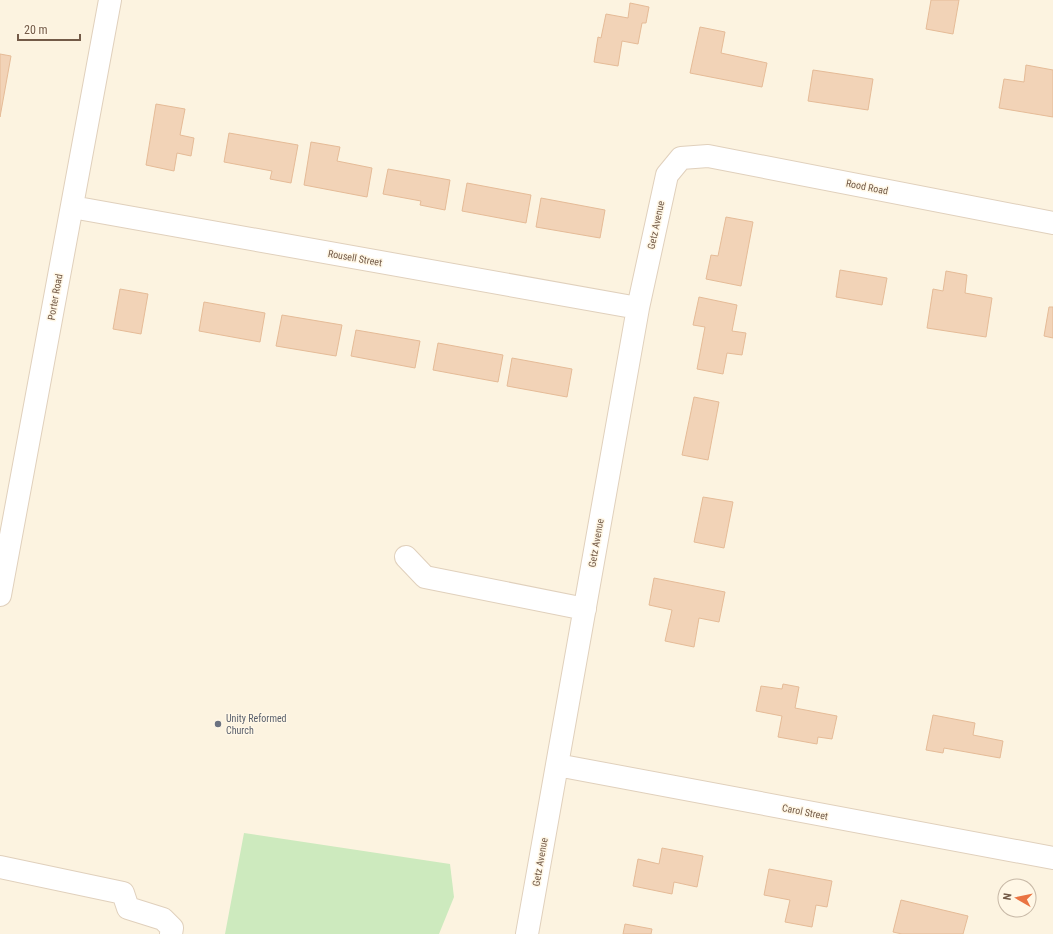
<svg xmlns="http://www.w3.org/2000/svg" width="1053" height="934" viewBox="0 0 1053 934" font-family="'Roboto Condensed',sans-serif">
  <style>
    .green { fill: #cdeabe }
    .building { fill: #f2d3b7; stroke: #e5bb97 }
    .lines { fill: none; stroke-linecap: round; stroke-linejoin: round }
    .minor-casing { stroke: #e0d0bc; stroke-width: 24 }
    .minor { stroke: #fff; stroke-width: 22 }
    .worship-dot { fill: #6b7280; stroke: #fff7e6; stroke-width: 1.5 }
    .labels { text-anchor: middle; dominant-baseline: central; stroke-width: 3; stroke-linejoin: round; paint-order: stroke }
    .street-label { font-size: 10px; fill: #735a47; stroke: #fff7e6 }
    .worship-label { font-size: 10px; fill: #5b616d; stroke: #fff7e6; text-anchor: start }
  </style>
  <rect width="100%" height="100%" fill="#fcf3e0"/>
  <path class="green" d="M244 833 450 864 454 897 439 934H225Z"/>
  <path class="building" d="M931 0H959L953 34 926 29Z
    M630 3 649 7 646 23H642L638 44 622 41 618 66 594 62 598 37 601 38 606 14 628 18Z
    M700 27 725 32 721 53 767 63 762 87 690 73Z
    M0 54 11 56 0 117Z
    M1026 65 1053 70V117L999 108 1004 79 1024 82Z
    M813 70 873 79 868 110 808 101Z
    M156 104 185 109 180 135 194 138 191 156 177 153 174 171 146 165Z
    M229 133 298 145 291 183 270 179 272 171 224 162Z
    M311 142 340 147 337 161 372 168 367 197 304 185Z
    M388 169 450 180 445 210 420 205 421 201 383 194Z
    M467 183 531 195 526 223 462 211Z
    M541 198 605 210 600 238 536 227Z
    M726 217 753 222 741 286 706 279 711 255 718 256Z
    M840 270 887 278 882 305 836 297Z
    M946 271 967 275 965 293 992 298 986 337 927 328 933 289 943 291Z
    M120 289 148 294 141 334 113 329Z
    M699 297 737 305 732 331 746 333 742 355 727 353 723 374 697 369 705 327 693 325Z
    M204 302 265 313 260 342 199 331Z
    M1049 307H1053V338L1044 336Z
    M282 315 342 325 336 356 276 346Z
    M356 330 420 341 415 368 351 356Z
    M438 343 503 355 498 382 433 370Z
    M512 358 572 369 567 397 507 386Z
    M694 397 719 402 708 460 682 455Z
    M703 497 733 502 724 548 694 542Z
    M654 578 725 592 719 622 699 618 694 647 665 641 672 610 649 605Z
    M783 684 799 687 795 708 837 716 832 739 818 737 817 744 778 737 782 716 756 711 761 686 782 689Z
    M933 715 975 723 973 735 1003 741 1000 758 944 748 943 753 926 750Z
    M662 848 703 856 697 887 674 882 672 894 633 886 638 859 659 864Z
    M769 869 832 881 827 907 816 905 812 927 785 922 790 900 764 895Z
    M901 900 968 916 963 934H902L893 932Z
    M625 924 652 929 651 934H623Z"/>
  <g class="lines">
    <defs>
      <path id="minor" d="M72 207 638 308
        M406 557 425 577 585 609
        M0 595 110 0
        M557 765 1053 858
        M0 867 123 893 128 908 163 919 172 928 171 934
        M527 934 638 308 667 175 681 158 708 156 1053 223"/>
    </defs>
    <use href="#minor" class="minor-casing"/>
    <use href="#minor" class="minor"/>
  </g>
  <circle class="worship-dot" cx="218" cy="724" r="4"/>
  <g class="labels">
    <g class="street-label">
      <text transform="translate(867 187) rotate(11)">Rood Road</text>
      <text transform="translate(656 225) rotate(-78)">Getz Avenue</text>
      <text transform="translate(355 258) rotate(10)">Rousell Street</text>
      <text transform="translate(55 297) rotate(-80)">Porter Road</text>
      <text transform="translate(596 543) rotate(-80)">Getz Avenue</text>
      <text transform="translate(805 812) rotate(11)">Carol Street</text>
      <text transform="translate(540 862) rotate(-80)">Getz Avenue</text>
    </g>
    <g class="worship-label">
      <text x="226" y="718">Unity Reformed<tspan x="226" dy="12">Church</tspan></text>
    </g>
  </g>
  <g transform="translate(1017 898) rotate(279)"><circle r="19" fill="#fff7e6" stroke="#c7b8a6"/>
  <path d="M0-3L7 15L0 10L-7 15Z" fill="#ea7442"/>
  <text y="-6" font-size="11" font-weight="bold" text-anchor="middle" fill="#735a47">N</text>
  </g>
  <path d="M18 34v6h62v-6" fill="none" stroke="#735a47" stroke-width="2"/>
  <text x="24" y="34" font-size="12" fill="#735a47" stroke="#fff7e6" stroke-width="3" paint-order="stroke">20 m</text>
</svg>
